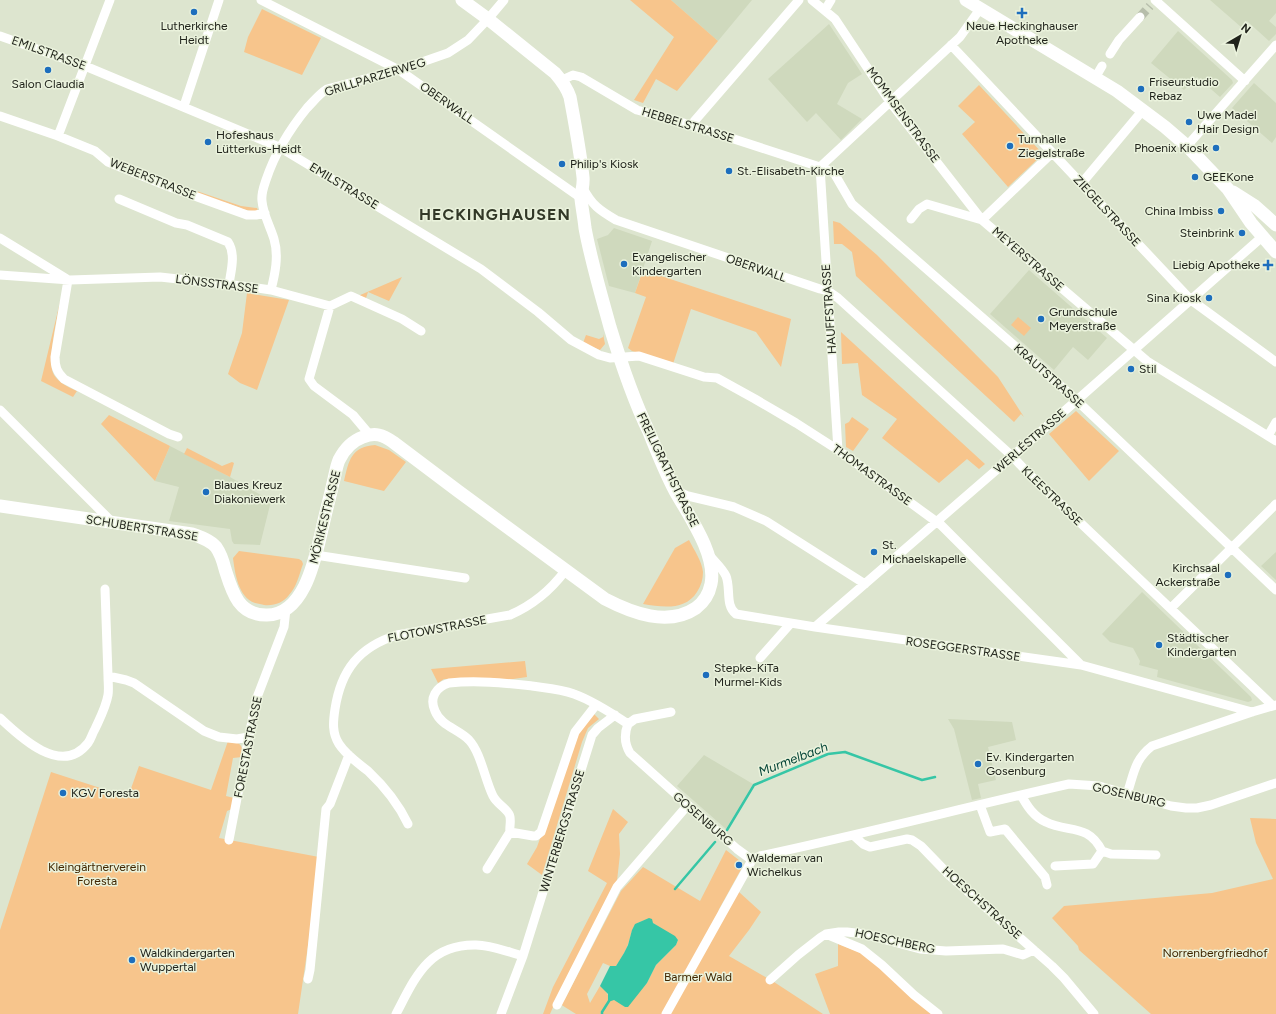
<svg xmlns="http://www.w3.org/2000/svg" width="1276" height="1014" viewBox="0 0 1276 1014" font-family="Figtree,sans-serif">
  <style>
    .built { fill: #cfd9bd }
    .green { fill: #f7c58c; fill-rule: evenodd }
    .water { fill: #36c6a6 }
    .lines { fill: none; stroke-linecap: round; stroke-linejoin: round }
    .stream { stroke: #36c6a6; stroke-width: 2.5 }
    .street-tunnel { stroke: #b7beab; stroke-width: 9; stroke-dasharray: 9 4.5; stroke-linecap: butt }
    .street { stroke: #fff; stroke-width: 9 }
    .secondary { stroke: #fff; stroke-width: 13 }
    .poi-dot { fill: #1d6ebd; stroke: #eaf2dc; stroke-width: 1.5 }
    .labels { text-anchor: middle; dominant-baseline: central; stroke-width: 3; stroke-linejoin: round; paint-order: stroke }
    .poi-label { font-size: 12px; fill: #20231b; stroke: #eaf2dc; text-anchor: start }
    .street-label { font-size: 12px; fill: #20231b; stroke: #eaf2dc }
    .park-label { font-size: 12px; fill: #402600; stroke: #eaf2dc }
    .water-label { font-size: 13px; font-style: italic; fill: #064538; stroke: #eaf2dc }
    .district-label { font-size: 16px; font-weight: bold; letter-spacing: 1px; fill: #323827; stroke: #eaf2dc }
  </style>
  <rect width="100%" height="100%" fill="#dde5cf"/>
  <path class="built" d="M671 0H752L718 41Z
    M1210 0H1276V13L1269 21 1276 27V34L1269 41 1247 21 1241 27Z
    M829 24 862 74 848 83 837 104 862 119 841 140 816 113 807 122 768 79Z
    M1178 31 1232 80 1233 83 1220 97 1197 77 1184 90 1151 63Z
    M1254 83 1276 103V137L1272 143 1232 108Z
    M614 228 652 241 635 293 609 286 597 239 608 235Z
    M1029 270 1107 338 1088 360 1073 347 1054 370 990 314Z
    M170 446 230 477 271 501 260 545 234 544 232 541 230 529 169 521 179 487 155 481Z
    M1276 552V580L1261 566Z
    M1142 592 1251 697 1252 700 1251 701 1248 702 1157 677 1158 670 1139 665 1140 661 1133 648 1110 642 1102 634Z
    M948 719 1012 722 1016 740 988 747 996 780 978 784 981 798 972 800 954 729Z
    M704 755 753 784 726 829 677 786Z"/>
  <path class="green" d="M630 0H671L718 41 677 91 656 79 643 103 634 100 674 37Z
    M262 9 321 38 302 75 244 52 248 37Z
    M979 85 1043 154 1008 187 962 134 975 122 958 106Z
    M107 158H110L161 179 241 206 257 208 258 211 255 212 242 209 241 208 224 202 222 203Z
    M833 221 840 223 877 255 998 377 1024 417 1021 414 1014 422 856 276 852 252 842 244H834Z
    M643 270 791 319 781 367 756 332 691 309 673 364 632 351 628 348 646 297 635 293Z
    M402 277 389 301 368 292 366 298 358 296Z
    M247 293 289 300 257 390 240 383 228 374 242 333Z
    M61 298C58 315 46 362 54 375 59 383 68 387 77 391L73 397 41 381Z
    M1018 317 1031 328 1024 336 1011 325Z
    M841 332 985 464 979 469 967 459 939 483 882 438 897 419 862 395 858 363 842 364Z
    M603 334 605 344 600 350 583 343 586 335 599 339 603 337Z
    M1076 411 1119 451 1089 481 1049 434Z
    M109 415 170 446 155 481 101 424Z
    M852 417 869 429 853 451 846 447 845 424 849 422Z
    M375 445 389 450 406 462 384 491 344 481C349 460 351 447 375 445Z
    M187 448 222 466 232 462 234 463 230 477 184 454Z
    M689 540C694 550 702 561 703 572 703 579 701 586 697 592 685 611 662 607 643 604L675 548Z
    M239 551 299 559 302 561 303 564C299 575 297 586 289 595 283 603 274 606 264 605 262 604 258 604 255 603 238 597 235 573 233 558Z
    M525 661 527 677 506 680 472 679H444L438 683 431 669Z
    M594 714 599 719 588 728 582 742 542 875 527 864 537 847 576 737Z
    M228 741C241 742 243 745 242 757L233 758 226 796 234 798 232 809 227 811 219 838 319 857 310 932 298 1014H0V930L51 772 128 797 139 766 211 790Z
    M613 809 628 822 619 834 620 854 617 881 557 998 550 1014H543L553 987 607 883 588 871Z
    M1250 818 1276 819V1014H1151L1079 950 1078 946 1052 918 1064 906 1212 893 1273 879 1256 843Z
    M726 850 744 864 718 911 739 892 761 912 749 930 729 956 774 982 823 1014H576L560 1004 565 999 621 891 643 867 700 901ZM646 920 653 923 678 940 676 945 656 965 647 983 625 1007C621 1004 616 999 611 1000L605 990 600 986 590 1003 587 994 603 963 610 966H616C620 960 624 954 627 947 633 934 629 924 646 920Z
    M838 944 864 954 935 1014H830L815 974 838 966Z"/>
  <path class="water" d="M649 918 652 919 653 923 675 936 678 940 676 945 656 965 647 983 628 1007H625L614 1000 608 1002V994L600 986 610 966H616L624 953 628 945 632 930 635 924Z"/>
  <g class="lines">
    <path class="stream" d="M727 830 754 785 828 754 845 752 922 780 935 777
      M675 889 715 842
      M602 1014V1012L609 1001"/>
    <path class="street-tunnel" d="M1140 17 1150 6"/>
    <path class="street" d="M261 0 399 70 581 198
      M812 0 835 19 890 102 982 220
      M1155 0 1245 81
      M825 10 831 0
      M0 36 85 66 279 147 481 269 538 312 571 340 599 355 610 358 639 356 704 377 717 378 755 399 796 423 838 450 941 525 1081 665
      M951 45 1191 300 1276 362
      M1110 54 1119 40 1140 17
      M1095 78 1102 66
      M562 80 573 75 581 77 637 110 691 125 820 167 834 173 852 204 1071 395 1276 590
      M184 106 219 0
      M0 116 58 136 95 151 108 162 167 186 247 215H256L265 213
      M691 125 799 0
      M58 136 110 0
      M1187 146 1276 45
      M820 167 838 450
      M820 167 960 37 980 9
      M1081 184 1143 110
      M583 188C592 205 599 210 616 220L820 289 828 291 838 298 1012 456 1028 473 1273 706
      M119 199 176 223 187 225 228 242C236 254 231 271 229 284
      M911 219 919 209 927 204 982 220 1147 361 1276 441
      M982 220 1052 153
      M0 238 67 279
      M0 275 70 280 160 277 251 287 271 290 330 306 351 296 402 319 421 331
      M68 280 55 357C55 367 57 372 64 379L169 434 178 437
      M271 290C275 274 279 256 274 239 270 226 263 214 262 201 261 193 264 186 266 180 275 153 289 130 307 108 314 101 319 94 327 89L399 70 448 53 468 40 488 19 504 0
      M330 306 309 379 314 386 353 415 369 434
      M0 410 111 521
      M1268 436 1276 422
      M675 490 688 496 734 507 766 521 865 584
      M316 556H322L465 578
      M710 556C715 562 722 568 726 576 731 588 725 606 736 614L815 627 1081 665 1252 712
      M105 589 108 676
      M1171 608 1276 504
      M815 627 1076 401 1262 237
      M760 658 791 623
      M596 705 575 732 541 832 536 836H533L510 832C509 827 512 819 509 814 505 807 497 804 493 796 485 780 481 753 469 740 458 729 441 726 435 711 429 698 436 687 449 683 477 680 504 683 532 686 546 688 561 689 574 694 591 700 613 714 628 724L635 719 671 712
      M0 718C20 737 62 777 88 743 91 739 92 734 95 729 100 718 106 707 108 695 109 689 108 682 108 676L126 680 134 683 204 731 219 737 237 739 248 737
      M628 724C624 734 624 743 630 753L737 849 752 860
      M1127 794C1134 774 1134 760 1152 746L1252 712 1276 705
      M1021 795C1027 806 1034 817 1046 822 1068 833 1088 823 1102 851L1111 854 1156 855
      M980 805 990 832 1005 829 1045 877 1047 885
      M408 824C398 803 385 787 368 771 358 763 346 755 339 744 332 733 333 722 335 709 341 670 359 647 397 635L510 615C533 605 550 591 565 571
      M853 835 863 844 870 847 907 839 912 840 921 846 950 876 1052 966 1064 978 1094 1014
      M229 840 256 700 284 627 286 609
      M752 860 760 856C864 834 966 807 1069 784L1099 786 1171 806 1186 808H1197L1211 805 1276 783
      M1055 866 1093 864 1102 851
      M487 869 510 832
      M826 934 862 949 882 965 914 995 938 1014
      M308 979 310 970 326 809 330 804 349 755
      M770 980 798 955 821 937 826 934 839 932H847L864 934 920 949 946 951 1003 949 1023 955 1034 950
      M557 1005 617 887 687 806
      M396 1014C415 978 428 944 476 945 491 945 508 952 523 956
      M501 1014 523 956 592 735 598 728 615 715
      M666 1014 752 860"/>
    <path class="secondary" d="M966 0 1117 91 1165 127 1187 146 1228 189 1251 223 1276 252
      M1233 192 1255 206 1276 225
      M0 506 192 534C201 537 210 540 216 547 221 554 223 561 225 569 232 591 238 615 266 615 306 616 316 554 323 525 326 511 330 497 333 483 335 476 336 467 339 460 344 450 352 441 363 437 375 432 383 435 393 442L458 491 605 599C632 613 668 627 696 608 704 602 709 594 711 584 717 555 689 516 675 491 665 472 657 452 649 432 633 399 621 363 610 327 601 294 591 261 585 228 584 218 582 208 581 199 581 192 584 184 583 177 580 150 575 124 570 97 567 88 562 81 555 73L488 19 462 0"/>
  </g>
  <g class="poi-dot">
    <circle cx="194" cy="12" r="4"/>
    <path d="M1020 7h4v4h4v4h-4v4h-4v-4h-4v-4h4z"/>
    <circle cx="48" cy="70" r="4"/>
    <circle cx="1141" cy="89" r="4"/>
    <circle cx="1189" cy="122" r="4"/>
    <circle cx="208" cy="142" r="4"/>
    <circle cx="1010" cy="146" r="4"/>
    <circle cx="1216" cy="148" r="4"/>
    <circle cx="562" cy="164" r="4"/>
    <circle cx="729" cy="171" r="4"/>
    <circle cx="1195" cy="177" r="4"/>
    <circle cx="1221" cy="211" r="4"/>
    <circle cx="1242" cy="233" r="4"/>
    <circle cx="624" cy="264" r="4"/>
    <path d="M1266 259h4v4h4v4h-4v4h-4v-4h-4v-4h4z"/>
    <circle cx="1209" cy="298" r="4"/>
    <circle cx="1041" cy="319" r="4"/>
    <circle cx="1131" cy="369" r="4"/>
    <circle cx="206" cy="492" r="4"/>
    <circle cx="874" cy="552" r="4"/>
    <circle cx="1228" cy="575" r="4"/>
    <circle cx="1159" cy="645" r="4"/>
    <circle cx="706" cy="675" r="4"/>
    <circle cx="978" cy="764" r="4"/>
    <circle cx="63" cy="793" r="4"/>
    <circle cx="739" cy="865" r="4"/>
    <circle cx="132" cy="960" r="4"/>
  </g>
  <g class="labels">
    <g class="poi-label">
      <text x="194" y="26" text-anchor="middle">Lutherkirche<tspan x="194" dy="14">Heidt</tspan></text>
      <text x="1022" y="26" text-anchor="middle">Neue Heckinghauser<tspan x="1022" dy="14">Apotheke</tspan></text>
      <text x="1149" y="82">Friseurstudio<tspan x="1149" dy="14">Rebaz</tspan></text>
      <text x="48" y="84" text-anchor="middle">Salon Claudia</text>
      <text x="1197" y="115">Uwe Madel<tspan x="1197" dy="14">Hair Design</tspan></text>
      <text x="216" y="135">Hofeshaus<tspan x="216" dy="14">Lütterkus-Heidt</tspan></text>
      <text x="1018" y="139">Turnhalle<tspan x="1018" dy="14">Ziegelstraße</tspan></text>
      <text x="1208" y="148" text-anchor="end">Phoenix Kiosk</text>
      <text x="570" y="164">Philip's Kiosk</text>
      <text x="737" y="171">St.-Elisabeth-Kirche</text>
      <text x="1203" y="177">GEEKone</text>
      <text x="1213" y="211" text-anchor="end">China Imbiss</text>
      <text x="1234" y="233" text-anchor="end">Steinbrink</text>
      <text x="632" y="257">Evangelischer<tspan x="632" dy="14">Kindergarten</tspan></text>
      <text x="1260" y="265" text-anchor="end">Liebig Apotheke</text>
      <text x="1201" y="298" text-anchor="end">Sina Kiosk</text>
      <text x="1049" y="312">Grundschule<tspan x="1049" dy="14">Meyerstraße</tspan></text>
      <text x="1139" y="369">Stil</text>
      <text x="214" y="485">Blaues Kreuz<tspan x="214" dy="14">Diakoniewerk</tspan></text>
      <text x="882" y="545">St.<tspan x="882" dy="14">Michaelskapelle</tspan></text>
      <text x="1220" y="568" text-anchor="end">Kirchsaal<tspan x="1220" dy="14">Ackerstraße</tspan></text>
      <text x="1167" y="638">Städtischer<tspan x="1167" dy="14">Kindergarten</tspan></text>
      <text x="714" y="668">Stepke-KiTa<tspan x="714" dy="14">Murmel-Kids</tspan></text>
      <text x="986" y="757">Ev. Kindergarten<tspan x="986" dy="14">Gosenburg</tspan></text>
      <text x="71" y="793">KGV Foresta</text>
      <text x="747" y="858">Waldemar van<tspan x="747" dy="14">Wichelkus</tspan></text>
      <text x="140" y="953">Waldkindergarten<tspan x="140" dy="14">Wuppertal</tspan></text>
    </g>
    <g class="street-label">
      <text transform="translate(49 53) rotate(20)">EMILSTRASSE</text>
      <text transform="translate(375 77) rotate(-17)">GRILLPARZERWEG</text>
      <text transform="translate(447 103) rotate(35)">OBERWALL</text>
      <text transform="translate(903 115) rotate(54)">MOMMSENSTRASSE</text>
      <text transform="translate(688 125) rotate(17)">HEBBELSTRASSE</text>
      <text transform="translate(153 179) rotate(22)">WEBERSTRASSE</text>
      <text transform="translate(344 186) rotate(31)">EMILSTRASSE</text>
      <text transform="translate(1107 211) rotate(47)">ZIEGELSTRASSE</text>
      <text transform="translate(1028 259) rotate(41)">MEYERSTRASSE</text>
      <text transform="translate(756 268) rotate(19)">OBERWALL</text>
      <text transform="translate(217 284) rotate(7)">LÖNSSTRASSE</text>
      <text transform="translate(829 309) rotate(-94)">HAUFFSTRASSE</text>
      <text transform="translate(1049 376) rotate(42)">KRAUTSTRASSE</text>
      <text transform="translate(1030 441) rotate(-41)">WERLÉSTRASSE</text>
      <text transform="translate(668 470) rotate(64)">FREILIGRATHSTRASSE</text>
      <text transform="translate(872 475) rotate(36)">THOMASTRASSE</text>
      <text transform="translate(1052 496) rotate(44)">KLEESTRASSE</text>
      <text transform="translate(325 517) rotate(-76)">MÖRIKESTRASSE</text>
      <text transform="translate(142 528) rotate(9)">SCHUBERTSTRASSE</text>
      <text transform="translate(437 629) rotate(-11)">FLOTOWSTRASSE</text>
      <text transform="translate(963 649) rotate(8)">ROSEGGERSTRASSE</text>
      <text transform="translate(248 747) rotate(-79)">FORESTASTRASSE</text>
      <text transform="translate(1129 795) rotate(13)">GOSENBURG</text>
      <text transform="translate(703 819) rotate(41)">GOSENBURG</text>
      <text transform="translate(562 831) rotate(-73)">WINTERBERGSTRASSE</text>
      <text transform="translate(982 903) rotate(42)">HOESCHSTRASSE</text>
      <text transform="translate(895 941) rotate(12)">HOESCHBERG</text>
    </g>
    <g class="park-label">
      <text x="97" y="867">Kleingärtnerverein<tspan x="97" dy="14">Foresta</tspan></text>
      <text x="1215" y="953">Norrenbergfriedhof</text>
      <text x="698" y="977">Barmer Wald</text>
    </g>
    <g class="water-label">
      <text transform="translate(793 759) rotate(-21)">Murmelbach</text>
    </g>
    <g class="district-label">
      <text x="495" y="214">HECKINGHAUSEN</text>
    </g>
  </g>
  <g transform="translate(1240 36) rotate(38)" stroke="#eaf2dc" stroke-width="3" paint-order="stroke">
  <path d="M0-3L7 15L0 10L-7 15Z" fill="#20231b"/>
  <text y="-6" font-size="11" font-weight="bold" text-anchor="middle" fill="#20231b">N</text>
  </g>
</svg>
